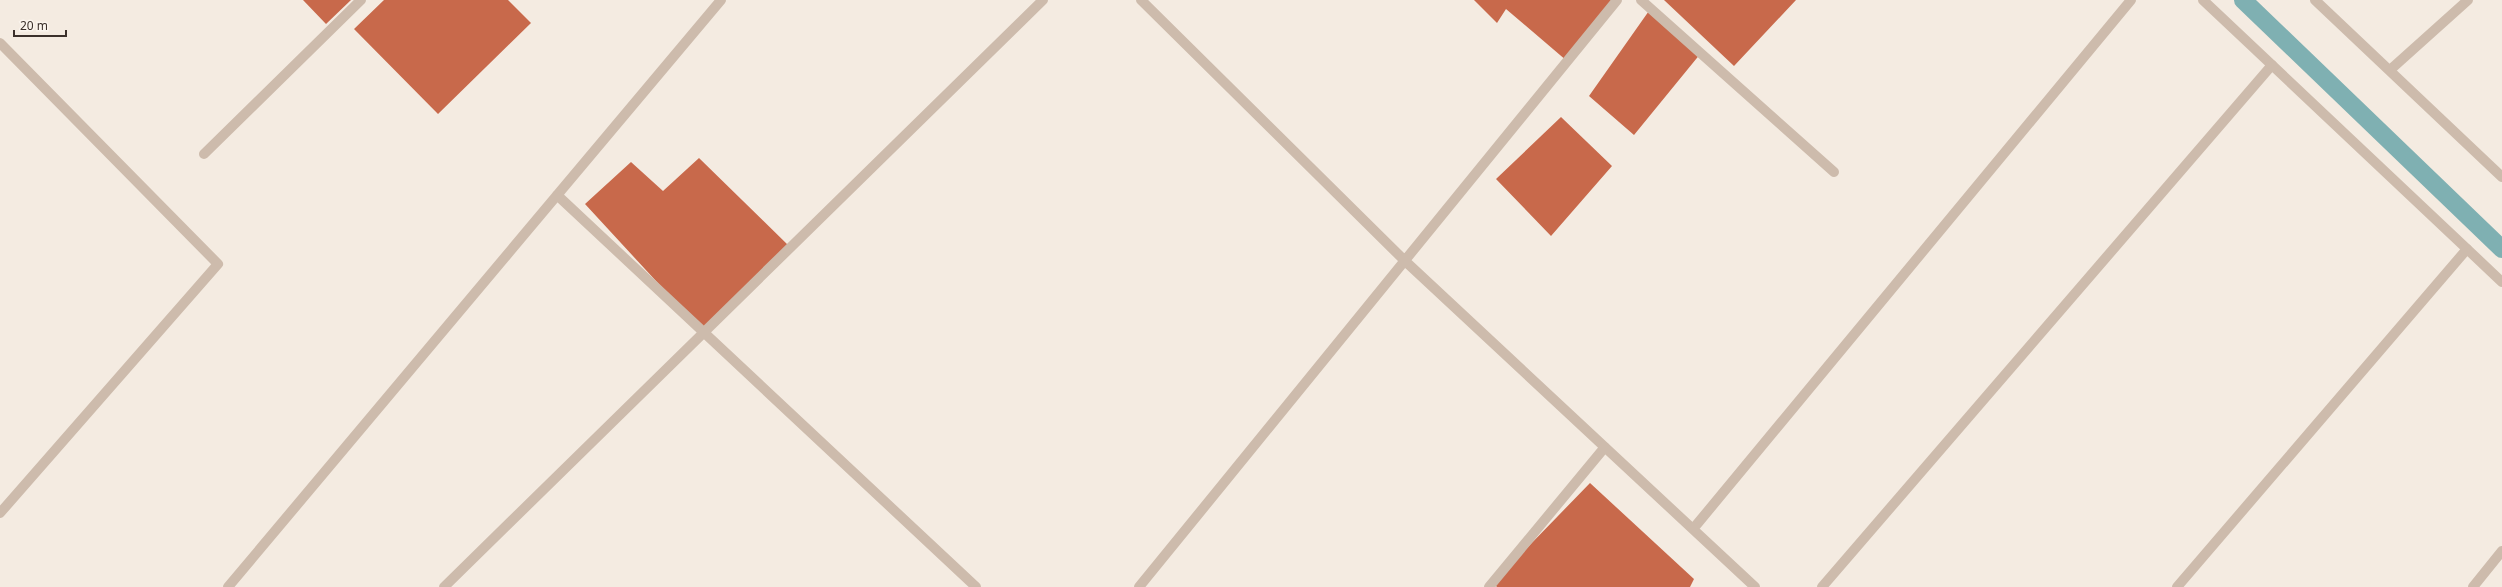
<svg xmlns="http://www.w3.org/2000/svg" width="2502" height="587" viewBox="0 0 2502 587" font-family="'Noto Sans',sans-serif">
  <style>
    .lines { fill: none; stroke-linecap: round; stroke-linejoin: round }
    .canal { stroke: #7fb0b2; stroke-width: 18 }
    .building { fill: #c8694b }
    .minor { stroke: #cdbbac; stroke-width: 10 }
    .tertiary { stroke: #cdbbac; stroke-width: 10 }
  </style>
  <rect width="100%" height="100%" fill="#f4ebe1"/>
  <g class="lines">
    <path class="canal" d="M2243 0 2502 249"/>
  </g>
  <path class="building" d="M303 0H351L326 24Z
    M384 0H508L531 23 438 114 354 29Z
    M1474 0H1617L1567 61 1506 9 1497 23Z
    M1664 0H1796L1734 66Z
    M1651 8 1701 53 1634 135 1589 96Z
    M1561 117 1612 166 1551 236 1496 179Z
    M699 158 789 246 704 333 585 204 631 162 663 191Z
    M1590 483 1694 579 1690 587H1497L1493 583Z"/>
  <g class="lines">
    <path class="minor" d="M1141 0 1404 260 1755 587
      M1641 0 1834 172
      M2315 0 2502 177
      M0 43 218 264 0 513
      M2390 70 2468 0
      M204 154 361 0
      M557 195 976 587
      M1693 529 2131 0
      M228 587 721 0
      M444 587 1043 0
      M1139 587 1617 0
      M1489 587 1605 447
      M1822 587 2272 65
      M2177 587 2467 249
      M2473 587 2502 551"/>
    <path class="tertiary" d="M2203 0 2502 282"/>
  </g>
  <path d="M14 30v6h52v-6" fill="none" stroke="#3b302b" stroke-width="2"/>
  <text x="20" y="30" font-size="12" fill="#3b302b" stroke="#fbf5ee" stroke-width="3" paint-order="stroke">20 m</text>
</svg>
